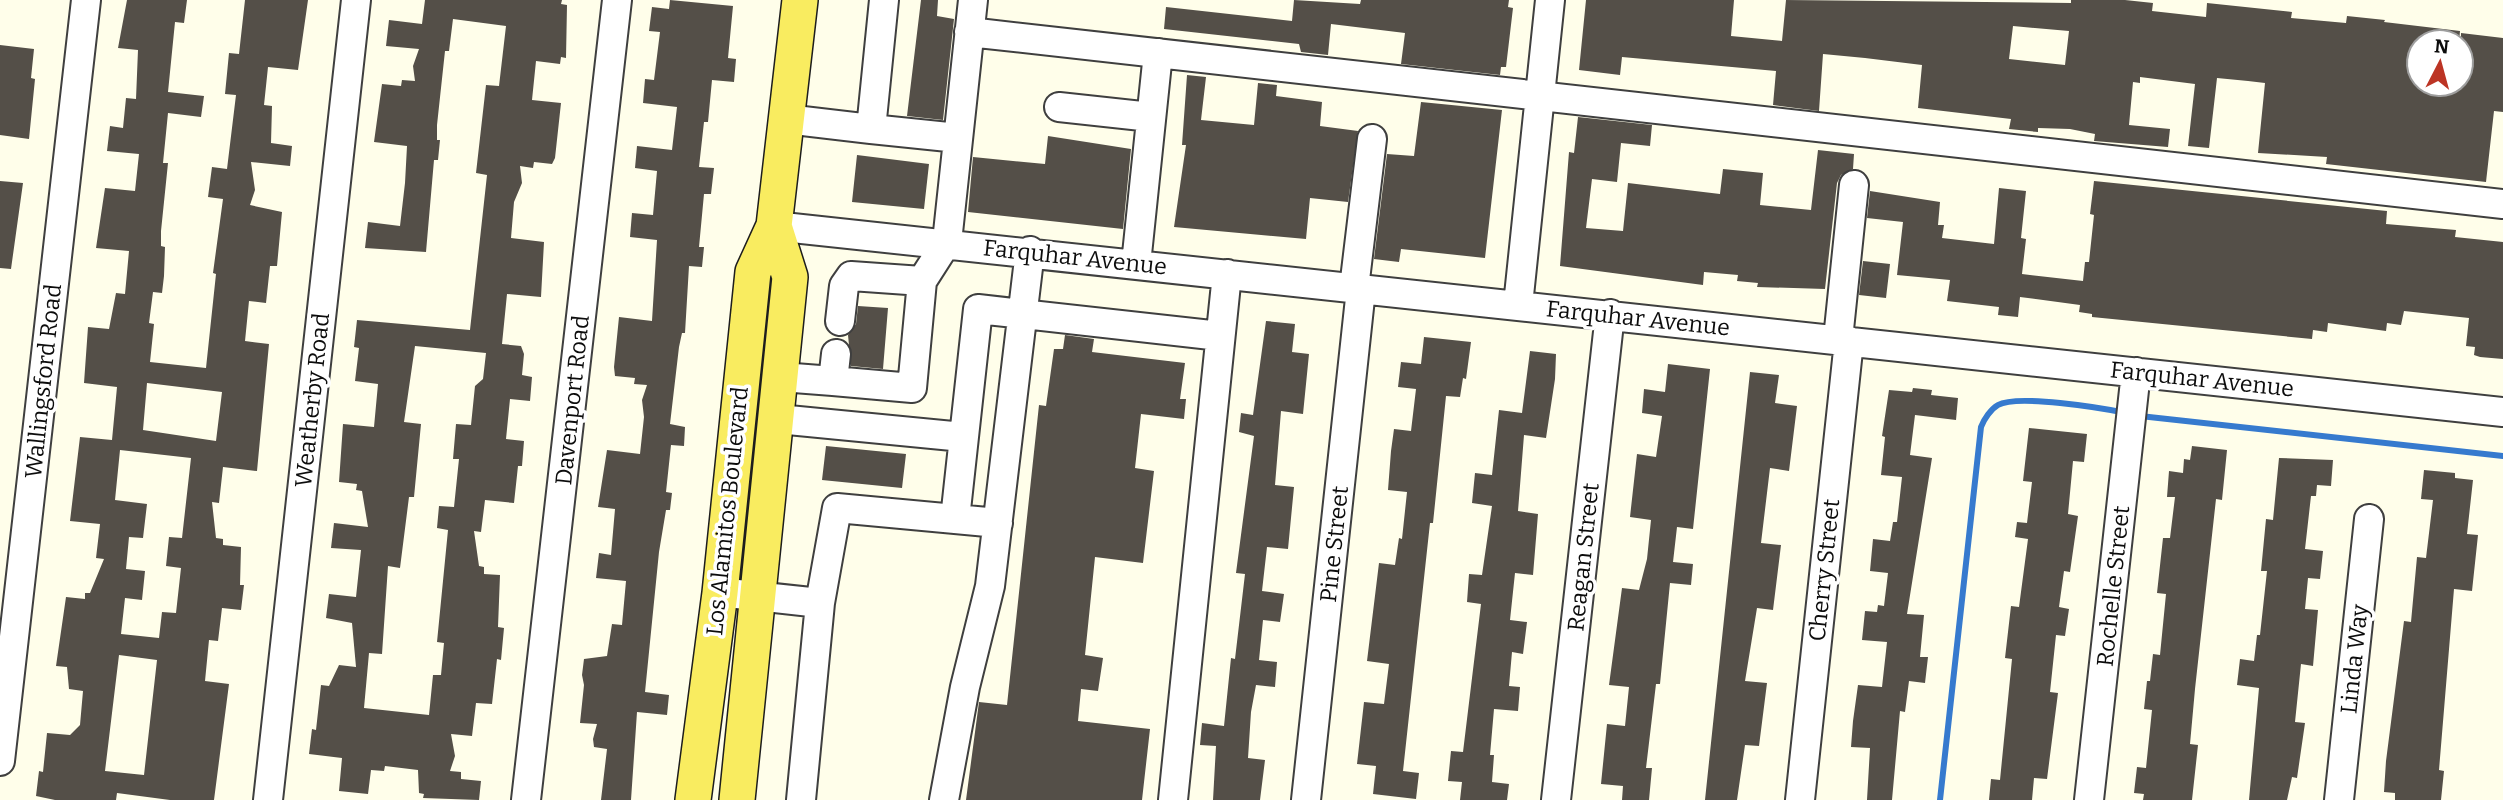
<svg xmlns="http://www.w3.org/2000/svg" width="2503" height="800" viewBox="0 0 2503 800" font-family="Bitter,serif">
  <style>
    .lines { fill: none; stroke-linecap: round; stroke-linejoin: round }
    .stream { stroke: #367ace; stroke-width: 6 }
    .building { fill: #544f48; fill-rule: evenodd }
    .minor-casing { stroke: #3f3f3f; stroke-width: 32 }
    .major-casing { stroke: #1d1d1d; stroke-width: 38 }
    .minor { stroke: #fff; stroke-width: 28 }
    .major { stroke: #f9ec60; stroke-width: 35 }
    .labels { text-anchor: middle; dominant-baseline: central; stroke-width: 7; stroke-linejoin: round; paint-order: stroke }
    .street-label { font-size: 23px; fill: #0c0c0c; stroke: #fff }
  </style>
  <rect width="100%" height="100%" fill="#fffeea"/>
  <g class="lines">
    <path class="stream" d="M2140 416 2503 456
      M1940 800 1981 427C1984 419 1991 409 1998 405 2017 394 2102 408 2126 413"/>
  </g>
  <path class="building" d="M127 0H187L184 23 175 22 168 92 204 96 201 117 168 113 163 163H168L161 231V246L165 247 164 276 162 293 153 292 149 323 154 324 150 362 206 368 216 274 213 273 223 199 208 197 212 167 227 169 236 95 225 94 229 53 239 54 245 0H308L298 70 268 67 264 105 272 106 271 143 292 146 290 166 251 162 255 190 250 205 282 212 277 266H270L266 303 249 301 245 341 269 344 257 471 223 467 219 503 212 502 216 538 223 539V545L241 547 240 585H244L241 610 222 608 218 641 209 640 205 681 229 684 214 800H170L117 793 116 800H55L36 796 39 771 43 772 47 733 70 735 80 725 83 691 69 689 67 667 56 666 66 597 85 599V593H90L104 559 96 558 100 524 70 521 80 437 112 440 117 387 84 383 88 327 109 329 116 293 125 294 129 251 96 248 105 188 135 191 139 154 107 151 110 126 123 128 126 98 136 99 138 50 118 48ZM147 383 222 392 216 441 143 430ZM120 450 191 458 182 538 169 537 166 566 181 568 176 613 162 612 159 638 121 634 125 598 142 600 145 571 126 569 129 537 143 538 147 504 115 500ZM119 655 157 660 144 775 105 771Z
    M425 0H562L561 4 567 5 566 58 561 57 560 64 536 61 532 100 561 103 555 158 552 164 534 162 533 168 520 166 522 183 514 202 511 238 544 242 541 297 507 294 502 344 521 346 524 354 522 375 532 377 530 401 510 399 506 439 524 441 522 466H518L514 503 485 500 481 532 474 531 479 566 484 567V574L500 575 498 627 504 628 501 660 497 659 492 704 476 703 472 736 451 734 455 756 450 771 461 772V779L481 781 479 800 423 798 424 794 419 793 418 770 385 766 384 771 371 770 368 794 339 791 342 758 309 754 312 729 316 730 321 685 329 686 339 665 356 667 352 623 326 618 329 594 356 597 361 550 331 548 334 523 368 527 362 491 356 490 357 484 339 482 343 424 374 427 378 384 355 381 359 348 354 347 357 320 470 330 487 175 476 173 486 85 499 86 506 26 453 19 449 51H445L437 125V140H440L438 160H434L426 252 365 248 368 222 400 226 405 183 407 146 374 142 382 84 401 86 402 80 415 81 413 66 419 49 386 46 389 20 422 24ZM415 346 486 353 483 379 475 386 471 425 456 424 453 459H459L454 507 439 506 437 528 448 530 437 642 444 643 441 675H433L429 715 364 708 369 653 382 654 388 566 400 568 409 497H414L421 424 404 422Z
    M670 0 733 6 728 58 736 59 734 82 712 80 708 122H704L699 167 714 168 711 194H704L699 247H704L702 267 689 266 685 333H682L679 347 670 424 685 427 684 446 671 445 666 492 672 493 670 510H666L659 552 645 692 669 695 667 715 637 712 631 800H601L607 749 594 747 593 739 597 724 580 723 584 685 582 675 584 659 607 656 612 624 622 625 626 581 596 578 599 553 611 555 615 509 598 507 607 450 640 454 644 417 642 400 647 385 634 384 635 378 615 376 614 367 619 317 652 321 657 240 630 237 632 213 653 215 657 171 635 168 637 146 672 150 677 107 643 103 645 79 654 80 660 32 649 31 652 7 669 9Z
    M921 0H938L937 16 954 19 943 120 907 116Z
    M1294 0 1360 4 1361 0H1509L1508 7 1513 8 1506 67H1501L1500 75 1401 64 1405 33 1331 24 1328 55 1301 52 1299 44 1164 29 1166 7 1292 21Z
    M1586 0H1734L1731 36 1782 41 1786 0 2071 3V0H2125L2153 3 2152 11 2206 17 2207 3 2292 12 2291 18 2346 23 2347 16 2385 20 2384 22 2460 31 2459 42H2419V84H2461V33L2503 38V112L2494 111 2486 182 2326 164 2327 157 2258 153 2265 83 2248 81 2217 78 2209 148 2188 146 2195 84 2140 77V83L2133 82 2129 125 2170 129 2168 147 2094 141 2095 134 2070 129 2038 128V132L2009 129 2011 119 1918 108 1922 65 1865 58 1823 54 1819 111 1773 105 1776 71 1622 57 1620 75 1579 70ZM2013 26 2069 31 2065 65 2009 59Z
    M0 45 34 49 31 78 35 79 29 139 0 135Z
    M1187 75 1206 77 1201 120 1254 125 1258 83 1277 85 1276 96 1322 102 1320 126 1358 131 1348 202 1310 198 1306 239 1174 227 1186 145H1182Z
    M1421 102 1502 110 1485 258 1401 249 1399 262 1374 259 1387 154 1414 156Z
    M1578 117 1652 125 1650 146 1621 143 1617 182 1592 179 1586 228 1623 231 1628 183 1720 194 1723 169 1763 173 1760 205 1811 210 1818 150 1854 154 1853 169 1841 175 1837 183 1825 289 1757 287 1758 283 1737 281 1738 275 1704 272 1703 285 1560 266 1569 152 1574 153Z
    M1048 136 1131 149 1123 229 968 212 973 157 1045 164Z
    M857 155 929 164 924 209 852 202Z
    M0 181 23 183 11 269 0 268Z
    M2094 181 2387 211 2386 224 2456 230 2455 237 2503 242V359L2480 357 2474 355 2475 347 2466 346 2469 318 2404 311 2401 325 2387 323 2386 331 2328 323 2327 332 2313 330 2312 339 2092 317V314L2079 312 2080 305 2020 297 2018 317 1998 315 1999 307 1947 301 1950 280 1897 275 1903 222 1867 218 1870 191 1940 202 1938 225H1944L1942 238 1994 244 1999 188 2026 191 2021 238 2026 239 2022 274 2083 281 2085 262H2089L2094 215 2090 214Z
    M1863 261 1890 264 1886 298 1859 295Z
    M858 306 888 308 883 369 851 366 848 335 856 324Z
    M1266 321 1295 324 1292 352 1309 354 1303 414 1281 411 1275 485 1294 487 1288 549 1267 547 1262 591 1284 594 1280 622 1263 620 1259 660 1277 662 1275 687 1256 685 1251 712 1248 758 1265 760 1260 800H1213L1216 746 1200 745 1202 723 1224 726 1231 658 1235 659 1245 574 1236 573 1254 436 1239 432 1241 413 1253 415Z
    M1065 335 1094 339 1092 352 1185 363 1180 399H1186L1184 419 1141 414 1135 468 1154 471 1143 563 1095 557 1085 655 1103 658 1098 691 1081 689 1078 721 1150 729 1142 800H966L979 702 1007 705 1039 405 1046 406 1054 349H1063Z
    M1424 337 1471 342 1466 379 1463 378 1460 397 1446 396 1433 523H1430L1403 771 1419 773 1416 799 1373 794 1376 766 1357 764 1364 702 1384 704 1389 664 1367 661 1379 563 1395 565 1399 538 1402 539 1407 492 1388 490 1391 451 1394 429 1411 431 1416 389 1398 387 1401 362 1421 364Z
    M1530 351 1556 354 1555 379 1546 438 1524 435 1518 511 1538 514 1533 575 1515 573 1510 620 1527 622 1523 654 1512 652 1509 686 1520 687 1518 711 1494 709 1490 755H1494L1492 782 1509 784 1507 800H1460L1462 782 1448 781 1451 751 1463 752 1481 604 1467 602 1469 574 1482 575 1492 506 1472 503 1475 473 1492 475 1499 410 1522 413Z
    M1668 364 1710 369 1693 529 1677 527 1673 562 1693 564 1691 585 1670 583 1660 684H1656L1646 768H1652L1649 800H1622L1623 786 1601 784 1607 724 1625 726 1629 687 1609 685 1622 588 1639 590 1647 559 1651 520 1630 517 1637 454 1656 457 1662 416 1642 413 1644 389 1665 392Z
    M1750 372 1779 375 1775 403 1797 406 1789 471 1770 468 1761 543 1781 545 1773 610 1757 608 1745 681 1767 683 1759 746 1745 745 1737 800H1705Z
    M1913 388 1932 390 1931 395 1958 398 1956 420 1915 415 1910 455 1932 458 1907 614 1924 615 1920 657H1928L1925 683 1909 681 1905 712 1900 711 1892 800H1867L1870 748 1851 747 1853 721 1858 685 1882 687 1887 642 1862 640 1865 611 1877 612 1878 605 1884 606 1888 573 1870 571 1873 539 1890 541 1893 522H1897L1902 477 1881 475 1885 437 1882 436 1889 390 1912 392Z
    M2029 428 2087 434 2084 462 2073 461 2068 514 2078 516 2070 572 2064 571 2059 607 2069 609 2065 636 2056 635 2050 692 2058 693 2047 779 2034 778 2032 800H1989L1991 779 2000 780 2012 659 2005 658 2011 606 2019 607 2028 539 2015 537 2017 522 2027 523 2032 482 2023 481Z
    M826 446 906 454 902 488 822 480Z
    M2192 446 2227 450 2222 500 2216 499 2195 689 2190 744 2198 745 2192 800H2143L2144 794 2134 793 2137 767 2146 768 2152 710 2144 709 2147 681H2150L2153 654 2160 655 2166 594 2157 593 2163 538H2170L2175 497H2167L2169 471 2183 473 2184 459 2190 460Z
    M2279 458 2333 460 2331 486 2317 485 2316 496H2311L2305 549 2323 551 2320 579 2308 578 2305 609 2318 610 2313 666 2301 664 2295 722 2305 723 2297 778 2292 777 2287 800H2249L2259 688 2237 685 2240 659 2254 661 2257 635H2260L2267 571H2261L2266 519 2273 520Z
    M2424 470 2455 473V478L2473 480 2467 534 2478 535 2472 591 2454 589 2439 770 2444 771 2441 800H2395V793L2384 792 2386 761 2404 621 2411 622 2417 557 2426 558 2433 500 2421 499Z"/>
  <g class="lines">
    <defs>
      <path id="minor" d="M969 32 2503 204
        M1059 107 1151 117
        M786 119 871 129 884 0
        M871 129 958 138
        M774 226 2503 412
        M1136 264 1158 53
        M1354 288 1372 139
        M1518 305 1550 0
        M840 321 844 286 851 276 922 281
        M1838 339 1854 185
        M836 354 833 381 912 388 922 281 947 242 973 0
        M781 377 833 381
        M778 419 963 437
        M955 519 978 309 1220 336
        M737 594 820 603
        M0 761 86 0
        M268 800 356 0
        M526 800 617 0
        M801 800 820 603 837 508 998 523
        M944 800 965 687 990 586 1030 251
        M1173 800 1227 274
        M1306 800 1361 289
        M1556 800 1610 314
        M1800 800 1849 341
        M2089 800 2136 372
        M2339 800 2369 519"/>
      <path id="major" d="M693 800 720 593 753 272 774 226 800 0
        M737 800 790 277 774 226"/>
    </defs>
    <use href="#minor" class="minor-casing"/>
    <use href="#major" class="major-casing"/>
    <use href="#minor" class="minor"/>
    <use href="#major" class="major"/>
  </g>
  <g class="labels">
    <g class="street-label">
      <text transform="translate(1075 257) rotate(6)">Farquhar Avenue</text>
      <text transform="translate(1638 318) rotate(6)">Farquhar Avenue</text>
      <text transform="translate(2202 379) rotate(6)">Farquhar Avenue</text>
      <text transform="translate(43 381) rotate(-84)">Wallingsford Road</text>
      <text transform="translate(312 400) rotate(-84)">Weatherby Road</text>
      <text transform="translate(572 400) rotate(-84)">Davenport Road</text>
      <text transform="translate(727 511) rotate(-84)">Los Alamitos Boulevard</text>
      <text transform="translate(1334 544) rotate(-84)">Pine Street</text>
      <text transform="translate(1583 557) rotate(-84)">Reagan Street</text>
      <text transform="translate(1824 570) rotate(-84)">Cherry Street</text>
      <text transform="translate(2113 586) rotate(-84)">Rochelle Street</text>
      <text transform="translate(2354 659) rotate(-84)">Linda Way</text>
    </g>
  </g>
  <g transform="translate(2440 63) rotate(6)"><circle r="33" fill="#ffffff" stroke="#9e9e9e" stroke-width="2"/>
  <path d="M0-5L12 26L0 18L-12 26Z" fill="#bc3424"/>
  <text y="-10" font-size="19" font-weight="bold" text-anchor="middle" fill="#0c0c0c">N</text>
  </g>
</svg>
